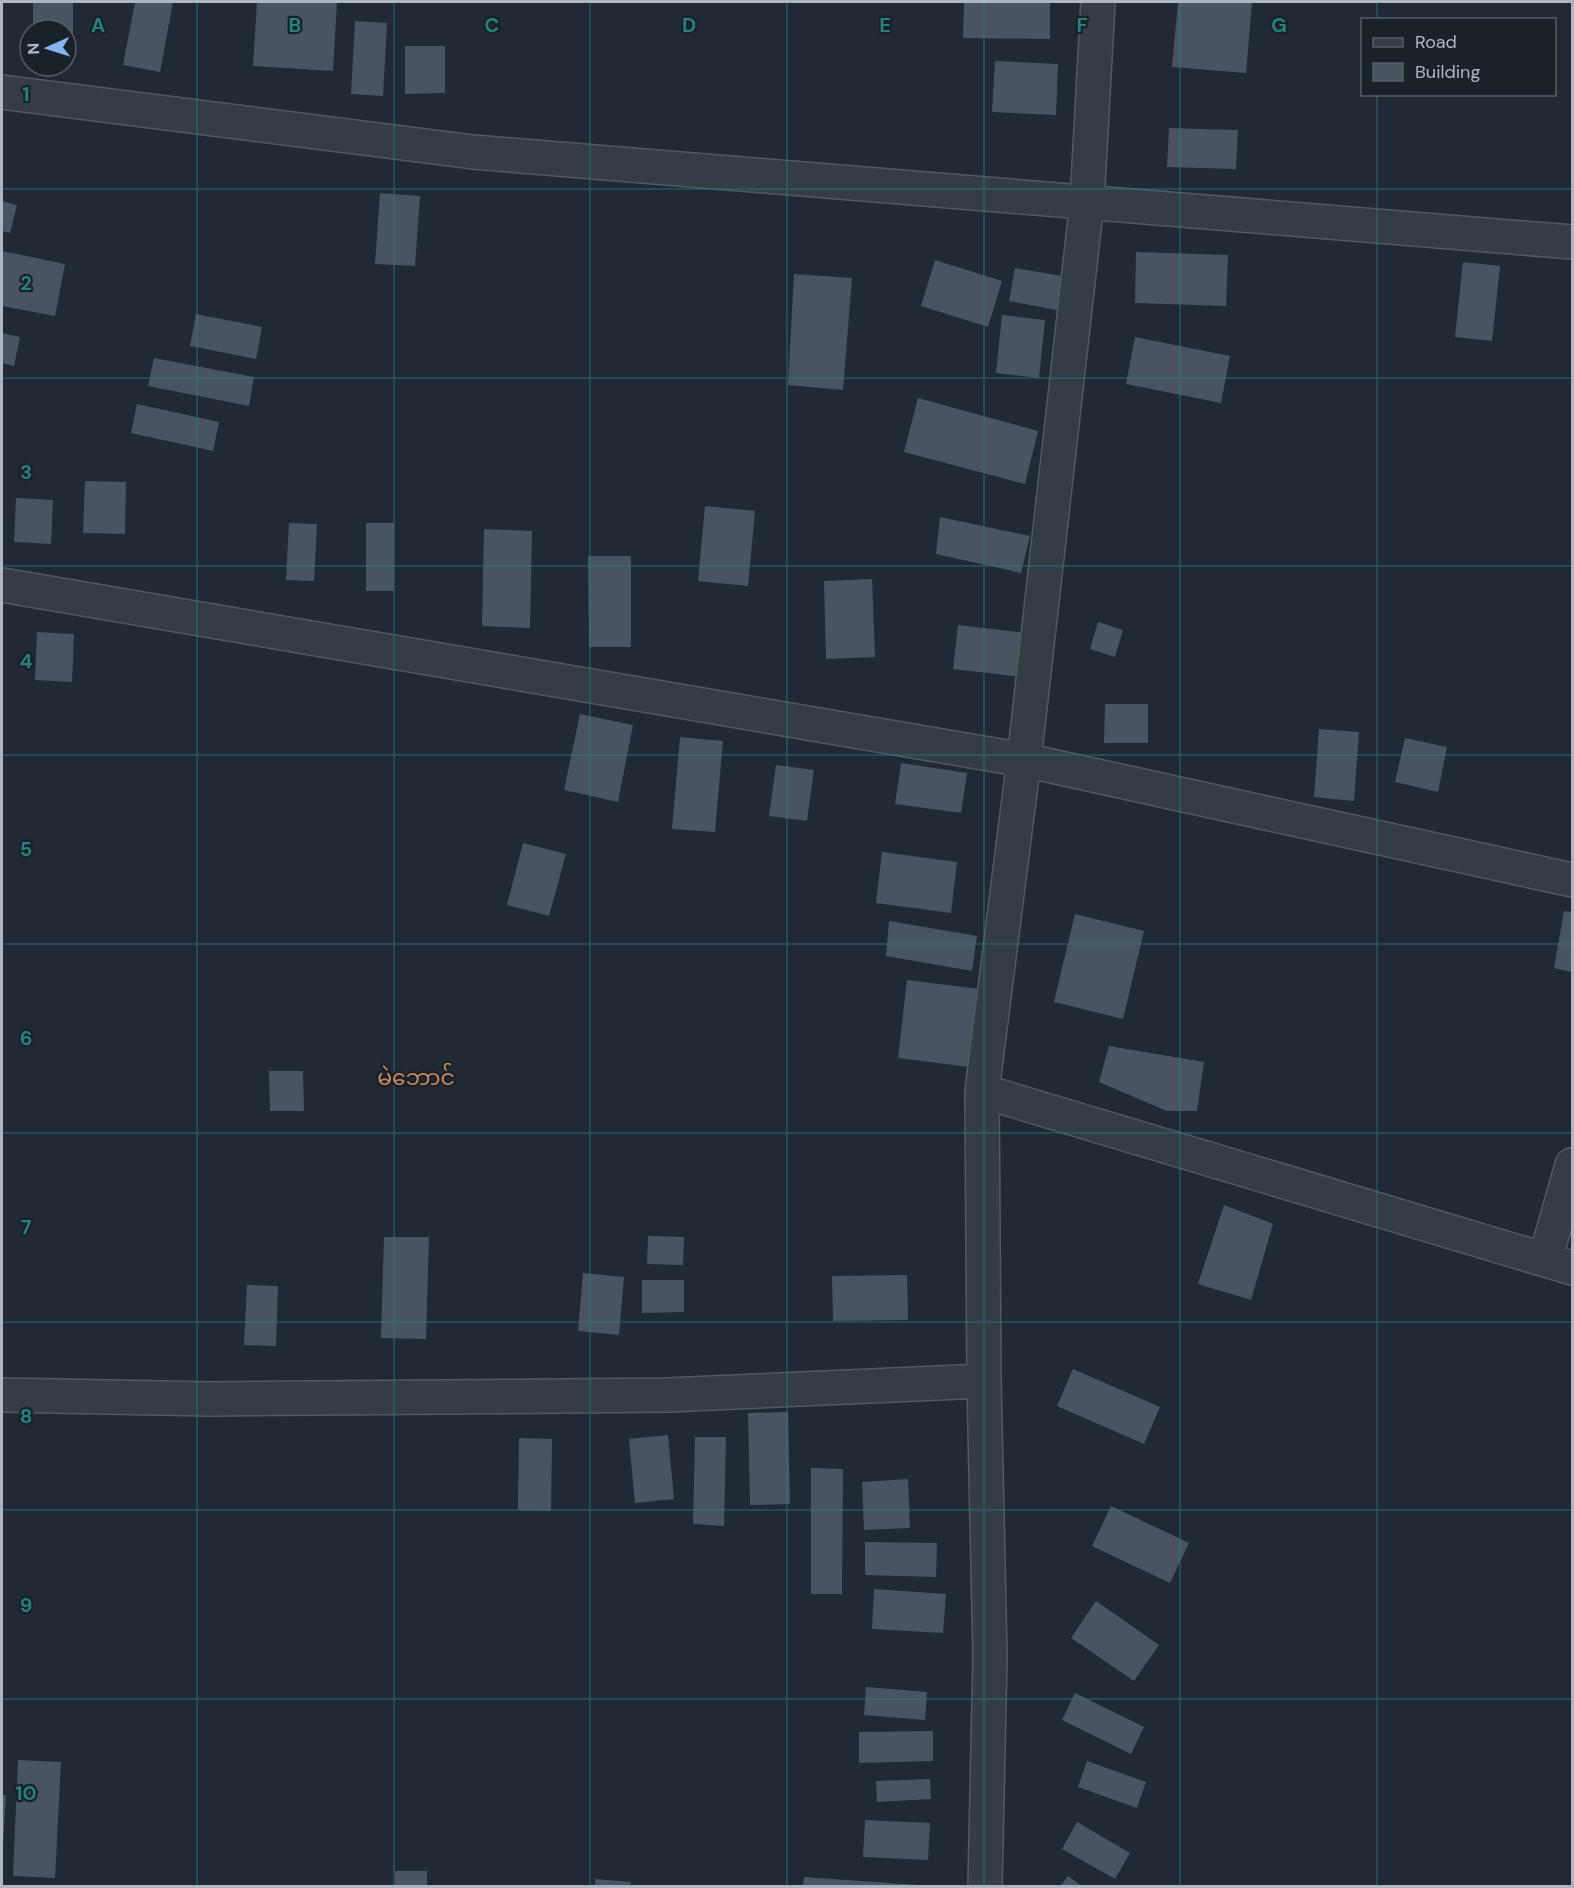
<svg xmlns="http://www.w3.org/2000/svg" width="1574" height="1888" viewBox="0 0 1574 1888" font-family="'DM Sans','Noto Sans Myanmar',sans-serif">
  <style>
    .building { fill: #495460 }
    .lines { fill: none; stroke-linecap: round; stroke-linejoin: round }
    .minor-casing { stroke: #515963; stroke-width: 36 }
    .minor { stroke: #343c45; stroke-width: 33 }
    .grid { fill: none; stroke: #27807b; stroke-width: 1.5; stroke-opacity: 0.55 }
    .labels { text-anchor: middle; dominant-baseline: central; stroke-width: 4.5; stroke-linejoin: round; paint-order: stroke }
    .quarter-label { font-size: 22px; fill: #ca8a60; stroke: #192129 }
    .grid-label { font-size: 20px; text-anchor: middle; font-weight: bold; fill: #27807b; stroke: #192129; stroke-width: 4.5; stroke-linejoin: round; paint-order: stroke }
  </style>
  <rect width="100%" height="100%" fill="#212a34"/>
  <path class="building" d="M33 2H73V40H66V30H33Z
    M135 2H173L160 72 123 65Z
    M257 2H337L333 71 253 66Z
    M964 2H1050V39L963 38Z
    M1178 2H1252L1246 73 1172 67Z
    M355 21 387 23 383 96 351 94Z
    M405 46H445V93L405 94Z
    M995 61 1058 64 1056 115 992 112Z
    M1169 128 1238 130 1236 169 1167 167Z
    M380 193 420 196 415 266 375 264Z
    M2 201 17 205 10 233 2 231Z
    M2 251 65 264 55 316 2 306Z
    M1136 252 1228 255 1226 306 1135 303Z
    M935 260 1002 281 988 327 921 306Z
    M1463 262 1500 266 1492 341 1455 337Z
    M1015 268 1074 278 1067 312 1009 301Z
    M794 274 852 278 843 390 788 385Z
    M196 314 262 327 256 359 190 346Z
    M1002 315 1045 320 1039 378 996 373Z
    M2 333 20 337 14 366 2 363Z
    M1135 337 1230 356 1221 403 1126 384Z
    M154 358 254 377 249 406 148 386Z
    M918 398 1038 431 1025 484 904 452Z
    M137 404 219 422 213 451 131 433Z
    M85 481 126 482 125 534 83 533Z
    M16 498 53 500 51 544 14 542Z
    M705 506 755 511 748 586 698 581Z
    M940 517 1030 536 1021 573 936 554Z
    M289 523 317 524 314 581 286 580Z
    M366 523H394V591H366Z
    M484 529 532 531 530 628 482 626Z
    M588 556H631V647H589Z
    M872 579 875 657 826 659 824 581Z
    M1098 622 1123 630 1115 657 1090 649Z
    M958 625 1027 633 1022 677 953 669Z
    M37 632 74 634 72 682 35 680Z
    M1105 704H1148V743H1104Z
    M580 714 633 725 618 802 564 790Z
    M1319 729 1359 732 1354 801 1314 797Z
    M680 737 723 741 715 832 672 829Z
    M1405 738 1447 747 1438 792 1395 782Z
    M901 763 967 773 961 813 895 804Z
    M776 765 814 770 807 821 769 816Z
    M523 843 566 854 549 916 507 905Z
    M882 852 957 862 951 913 876 903Z
    M1564 911 1572 912V972L1554 968Z
    M1075 914 1144 931 1123 1019 1054 1002Z
    M889 921 977 936 972 971 886 956Z
    M907 980 979 989 969 1067 898 1058Z
    M1109 1046 1204 1062 1197 1111H1167L1099 1082Z
    M269 1071H303L304 1111H270Z
    M1224 1205 1273 1224 1251 1300 1198 1284Z
    M648 1236 684 1237 683 1265 647 1264Z
    M384 1237H429L426 1339 381 1338Z
    M583 1273 624 1277 619 1335 578 1331Z
    M907 1275 908 1320 833 1321 832 1276Z
    M642 1280H684V1312L642 1313Z
    M247 1285 278 1286 276 1346 244 1345Z
    M1073 1369 1160 1407 1144 1444 1057 1406Z
    M788 1412 790 1504 750 1505 748 1413Z
    M668 1435 674 1499 635 1503 629 1439Z
    M695 1437H726L724 1526 693 1524Z
    M519 1438 552 1439 551 1511 518 1510Z
    M811 1468 843 1469 842 1594H811Z
    M908 1479 910 1528 864 1530 862 1482Z
    M1111 1506 1189 1543 1170 1583 1092 1546Z
    M865 1542 937 1543 936 1577 865 1575Z
    M874 1589 946 1594 943 1633 872 1629Z
    M1096 1601 1159 1645 1134 1681 1071 1638Z
    M866 1687 927 1692 925 1720 864 1715Z
    M1075 1693 1144 1727 1131 1754 1062 1720Z
    M933 1731V1761L859 1763V1732Z
    M18 1760 61 1762 55 1878 13 1876Z
    M1087 1761 1146 1782 1137 1808 1078 1787Z
    M930 1779 931 1799 877 1802 876 1781Z
    M2 1795H6L3 1847H2Z
    M865 1820 930 1823 928 1860 863 1857Z
    M1077 1822 1130 1853 1115 1879 1062 1849Z
    M395 1871H427V1886H395Z
    M1068 1876 1082 1886H1060Z
    M804 1877 919 1885V1886H803Z
    M595 1879 631 1882 630 1886H595Z"/>
  <g class="lines">
    <defs>
      <path id="minor" d="M2 92 473 152 1572 242
        M2 585 1024 760 1572 880
        M982 1091 1572 1268
        M1545 1260 1572 1165
        M2 1395 211 1399 667 1395 984 1381
        M985 1886 990 1656 984 1381 982 1091 1024 760 1087 202 1098 2"/>
    </defs>
    <use href="#minor" class="minor-casing"/>
    <use href="#minor" class="minor"/>
  </g>
  <path class="grid" d="M197 2V1886M394 2V1886M590 2V1886M787 2V1886M984 2V1886M1180 2V1886M1377 2V20M1377 94V1886M2 189H1572M2 378H1572M2 566H1572M2 755H1572M2 944H1572M2 1133H1572M2 1322H1572M2 1510H1572M2 1699H1572"/>
  <g class="labels">
    <g class="quarter-label">
      <text x="416" y="1077">မဲဘောင်</text>
    </g>
  </g>
  <g class="grid-label">
    <text x="98" y="32">A</text>
    <text x="295" y="32">B</text>
    <text x="492" y="32">C</text>
    <text x="689" y="32">D</text>
    <text x="885" y="32">E</text>
    <text x="1082" y="32">F</text>
    <text x="1279" y="32">G</text>
    <text x="26" y="101">1</text>
    <text x="26" y="290">2</text>
    <text x="26" y="479">3</text>
    <text x="26" y="668">4</text>
    <text x="26" y="856">5</text>
    <text x="26" y="1045">6</text>
    <text x="26" y="1234">7</text>
    <text x="26" y="1423">8</text>
    <text x="26" y="1612">9</text>
    <text x="26" y="1800">10</text>
  </g>
  <rect width="1574" height="1888" fill="none" stroke="#aeb6c2" stroke-width="6"/>
  <rect x="1361" y="18" width="195" height="78" fill="#192129" stroke="#555d66" stroke-width="1.5"/>
  <rect x="1373" y="38" width="30" height="9" fill="#343c45" stroke="#555d66" stroke-width="1.5"/>
  <text x="1415" y="48" font-size="18" fill="#aeb6c2">Road</text>
  <rect x="1373" y="63" width="30" height="18" fill="#495460" stroke="#555d66" stroke-width="1.5"/>
  <text x="1415" y="78" font-size="18" fill="#aeb6c2">Building</text>
  <g transform="translate(48 48) rotate(267)"><circle r="28" fill="#192129" stroke="#555d66" stroke-width="1.5"/>
  <path d="M0-4.5L10 22L0 15L-10 22Z" fill="#85b3ef"/>
  <text y="-9" font-size="16" font-weight="bold" text-anchor="middle" fill="#aeb6c2">N</text>
  </g>
</svg>
